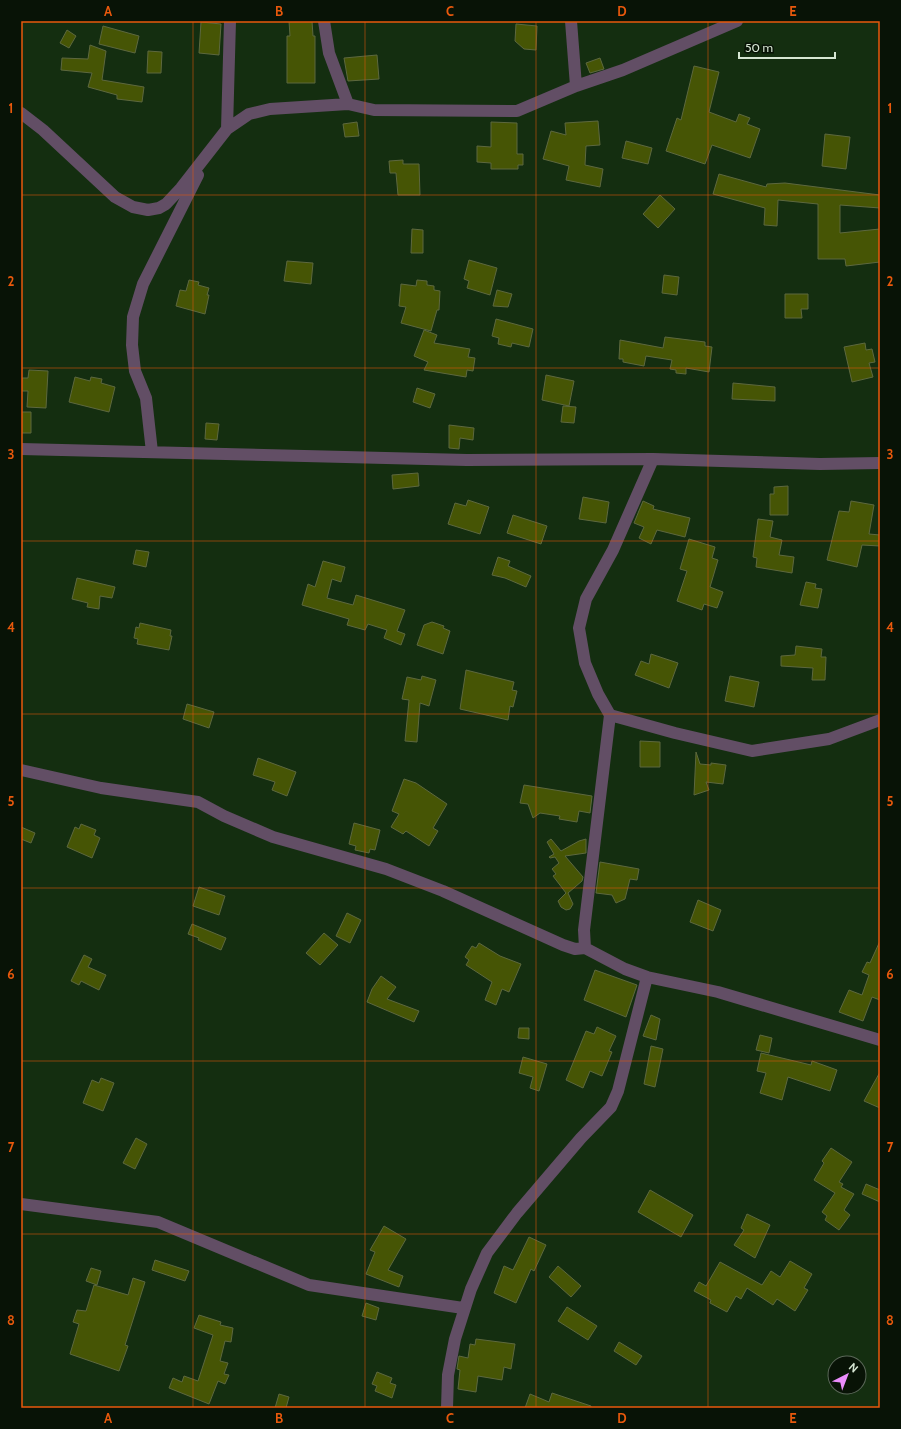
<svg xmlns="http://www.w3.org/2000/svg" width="901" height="1429" viewBox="0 0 901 1429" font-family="Cabin,sans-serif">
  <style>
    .building { fill: #465505; stroke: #5d683f }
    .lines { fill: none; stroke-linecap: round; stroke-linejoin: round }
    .minor { stroke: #624e65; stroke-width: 12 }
    .grid { fill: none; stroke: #e8590c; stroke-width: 1; stroke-opacity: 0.55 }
    .neatline { fill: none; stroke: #e8590c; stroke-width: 1.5 }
    .grid-label { font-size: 13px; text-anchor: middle; font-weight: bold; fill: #e8590c }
  </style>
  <rect width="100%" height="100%" fill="#142e10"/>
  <path class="building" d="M289 21H312L313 36H315V83H287V36H290Z
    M201 22 221 24 219 55 199 53Z
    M516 24 537 26 536 50 524 49 515 41Z
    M103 26 139 36 135 53 99 44Z
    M67 30 76 36 69 48 60 43Z
    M90 45 106 51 102 80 144 87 142 102 117 99V95L88 87 92 73 61 70 62 58 88 59Z
    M148 51 162 52 161 73H147Z
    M377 55 379 79 348 81 344 58Z
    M600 58 604 69 590 73 586 63Z
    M694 66 719 72 709 112 736 122 739 114 750 118 747 124 760 129 750 158 712 145 705 164 666 151 677 118 681 120Z
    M598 121 600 145 586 146 585 165 603 169 600 187 566 180 569 166 543 159 551 131 566 135 565 123Z
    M357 122 359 136 345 137 343 124Z
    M491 122 517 123V154H523V165H518V169H491V163L477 162V146L491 147Z
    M825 134 850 137 846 169 822 166Z
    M626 141 652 148 648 164 622 158Z
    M403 160V164H419L420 195H398L396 173H390L389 161Z
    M719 174 766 187 767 184 785 183 880 195V208L840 205V233L880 229V262L846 266 845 259H818V204L778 200 777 226 764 225 765 208 713 194Z
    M660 195 675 209 658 228 643 214Z
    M412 229 423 230V253H411Z
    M469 260 497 268 490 295 467 288 469 281 464 279Z
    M287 261 313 263 311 284 284 281Z
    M664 275 679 277 677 295 662 293Z
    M189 280 199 282 198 285 209 288 207 295H209L205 314 176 306 180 290 186 291Z
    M417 280 427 281V285L434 286V290L440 291 439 310H437L431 331 401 323 406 307 399 306 401 284 416 286Z
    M497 290 512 294 508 307 493 306Z
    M785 294H808V309H801L802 318H785Z
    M496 319 533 329 529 347 512 343 511 347 498 344 499 338 492 336Z
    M424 330 437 335 434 343 470 349 468 357 475 358 473 371 467 370 466 377 424 370 428 362 414 356Z
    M665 337 705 342V346L712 347 709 372 686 368V374L676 373V370L670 369 672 360 646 356 644 366 623 362V359H619L620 340 663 348Z
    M865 343 866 350 872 349 875 362 869 363 873 377 852 382 844 347Z
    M29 370 48 371 46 408 27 407 28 391H21L22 378H28Z
    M546 375 574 381 569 406 542 400Z
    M75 377 90 381 91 377 102 379 101 383 115 387 109 412 69 402Z
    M733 383 775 387V401L732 399Z
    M417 388 435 394 430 408 413 402Z
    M563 406 576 407 574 423 561 422Z
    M21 412H31V433H21Z
    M206 423 219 424 217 440 205 439Z
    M449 425 474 428 473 440 460 438 459 449 449 448Z
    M418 473 419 486 393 489 392 475Z
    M788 486V515H770V494H774V487Z
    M583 497 609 502 606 523 579 519Z
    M468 500 489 507 480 534 448 524 455 503 466 506Z
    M643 501 654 506 653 509 690 518 685 537 657 530 651 544 639 538 644 527 634 523Z
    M851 501 874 505 869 534 880 535V546L862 545 857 567 827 560 839 511 849 512Z
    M513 515 547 526 541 544 507 533Z
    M758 519 773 521 770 537 782 540 779 555 794 557 792 573 756 567 757 558 753 557Z
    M689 539 715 547 712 558 718 560 710 587 723 592 717 608 704 604 702 610 677 601 687 571 680 569Z
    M136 550 149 552 146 567 133 564Z
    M498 557 510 561 508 566 531 576 526 587 505 578 492 575Z
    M323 561 345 567 341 582 332 579 327 598 353 605 356 595 405 610 397 631 405 634 401 645 384 638 387 630 368 624 365 630 347 625 349 619 302 605 308 584 315 587Z
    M77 578 115 587 112 598 100 596 99 609 87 607 88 603 72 599Z
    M806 582 816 584 815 588 822 589 818 608 800 605Z
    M432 622 444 626 443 628 450 631 443 654 417 645 424 625Z
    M140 623 171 630 170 636H172L169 650 137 644 138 639 134 638 136 627 139 628Z
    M796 646 822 649 821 657H826L825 680H812L813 668 781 666V656L795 655Z
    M651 654 678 663 669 688 635 675 641 661 649 664Z
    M466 670 514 682 512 690 517 691 513 707 510 706 508 720 460 709Z
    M422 676 436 680 429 706 420 703 417 742 405 741 409 700 402 699 407 677 421 680Z
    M730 676 759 682 754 707 725 701Z
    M187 704 214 712 209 728 183 719Z
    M640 741 660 742V767H640Z
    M696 752 700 764 711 765V763L726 765 723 784 706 782 709 790 694 795Z
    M258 758 296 772 287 796 272 790 275 782 253 775Z
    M404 779 416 783 447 804 433 828 438 831 429 846 406 831 403 834 391 827 399 814 392 811Z
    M524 785 592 796 590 813 579 811 577 822 559 819 560 816 540 813 533 818 528 804 520 803Z
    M354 823 380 830 375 850 370 849 369 853 355 850 356 846 349 844Z
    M81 824 96 830 94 835 100 838 92 858 67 847 75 827 79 829Z
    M21 827 35 833 31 843 21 839Z
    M551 839 561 851 579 841 586 839V853L565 856 583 877 582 881 568 893 573 904 570 909 566 910 561 907 558 901 566 893 553 876 556 874 552 869 559 863 555 857 550 858 549 857 554 854 547 842Z
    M600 862 639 869 637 880 630 879 625 899 616 903 612 895 596 893Z
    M199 887 225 896 219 915 193 906Z
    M698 900 721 910 713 931 690 922Z
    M347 913 361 920 350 943 336 936Z
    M192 924 226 938 221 950 198 940 199 938 188 934Z
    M324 933 338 945 320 965 306 953Z
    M880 941V1000L872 997 863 1021 839 1012 849 990 862 995 869 975 862 972 867 962 870 963Z
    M479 943 500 956 521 964 509 992 502 989 496 1005 485 1000 492 982 466 965 469 960 465 957 472 946 476 948Z
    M84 955 92 959 88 967 106 975 99 990 81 981 79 985 71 981Z
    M595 970 637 985 626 1017 584 1000Z
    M381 976 396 987 387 999 419 1011 414 1022 367 1002 372 989Z
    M651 1015 660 1019 656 1040 643 1036Z
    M597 1027 616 1036 609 1051 612 1052 602 1076 590 1071 583 1088 566 1080 586 1031 594 1034Z
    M519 1028H529V1039L518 1038Z
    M760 1035 772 1038 769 1053 756 1050Z
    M651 1046 663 1049 655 1087 644 1084Z
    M761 1053 811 1065 812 1061 837 1070 830 1091 788 1077 782 1100 760 1093 766 1073 757 1071Z
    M523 1057 547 1064 539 1091 530 1088 533 1077 519 1073Z
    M880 1072V1108L864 1101Z
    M101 1078 114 1083 103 1111 83 1103 92 1080 99 1083Z
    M136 1138 147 1144 135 1169 123 1163Z
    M831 1148 852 1162 839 1182 843 1184 841 1187 854 1194 844 1210 850 1215 839 1230 825 1220 827 1216 822 1212 835 1193 814 1180 824 1163 822 1161Z
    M866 1184 880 1190V1202L862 1194Z
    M650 1190 693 1215 681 1237 638 1212Z
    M747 1214 770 1225 755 1258 734 1245 744 1230 741 1228Z
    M384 1226 406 1239 388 1270 403 1276 399 1287 366 1274 375 1252 370 1250Z
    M529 1237 546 1245 534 1271 531 1269 516 1303 494 1293 504 1266 513 1270Z
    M155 1260 189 1271 185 1281 152 1270Z
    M790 1261 812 1274 804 1288 808 1290 795 1311 777 1299 773 1305 747 1288 741 1299 736 1296 727 1312 710 1303 711 1300 694 1291 699 1282 706 1286 720 1262 762 1285 771 1271 780 1277Z
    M558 1266 581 1286 571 1297 549 1277Z
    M91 1268 101 1271 97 1285 86 1281Z
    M133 1278 145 1282 125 1345 128 1346 119 1371 70 1354 79 1324 73 1322 77 1310 86 1311 94 1285 128 1295Z
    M366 1303 379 1308 376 1320 362 1316Z
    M567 1307 597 1326 588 1340 558 1321Z
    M199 1315 221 1322 220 1325 233 1328 231 1342 225 1341 220 1361 228 1363 224 1374 229 1375 225 1384 218 1381 209 1404 169 1388 173 1378 182 1382 184 1376 198 1381 213 1335 194 1328Z
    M476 1339 515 1344 511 1369 504 1367 502 1380 478 1376 476 1392 458 1389 460 1370 457 1369 459 1356 468 1358 470 1344 475 1345Z
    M619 1342 642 1356 636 1365 614 1351Z
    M377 1372 392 1378 390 1383 396 1385 392 1398 375 1391 377 1386 372 1384Z
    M552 1393 591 1406V1408H525L530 1394 549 1402Z
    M279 1394 289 1397 286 1408H275Z"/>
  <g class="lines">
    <path class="minor" d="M324 21 329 53 348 104
      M571 21 576 86
      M21 113 43 130 115 197 133 207 148 210 159 208 166 204 181 188 227 129 249 114 270 109 348 104 374 110 517 111 576 86 623 70 737 21
      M227 129 230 21
      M21 449 467 460 653 459 820 464 880 463
      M152 452 146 398 135 371 132 345 133 317 143 284 198 175
      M610 715 675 733 752 751 829 739 880 720
      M21 770 101 788 198 802 224 816 273 837 386 869 443 891 563 945 575 949 585 948 625 969 647 977 618 1091 611 1107 581 1138 517 1213 487 1253 471 1289 455 1339 448 1375 447 1408
      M585 948 584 930 610 715 598 694 585 663 579 628 586 599 613 550 653 459
      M647 977 718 992 880 1040
      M21 1204 158 1222 309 1285 463 1308"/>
  </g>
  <path class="grid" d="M193 21V1408M365 21V1408M536 21V1408M708 21V1408M21 195H880M21 368H880M21 541H880M21 714H880M21 888H880M21 1061H880M21 1234H880"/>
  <rect width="901" height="1429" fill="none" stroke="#081306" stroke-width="44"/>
  <g transform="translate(847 1375) rotate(42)"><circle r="19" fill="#081306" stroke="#5a6758"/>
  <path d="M0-3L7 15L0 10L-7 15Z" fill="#eb8dfc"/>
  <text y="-6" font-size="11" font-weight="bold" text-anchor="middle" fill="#d6e6d3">N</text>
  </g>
  <path d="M739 52v6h96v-6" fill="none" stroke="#d6e6d3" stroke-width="2"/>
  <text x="745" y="52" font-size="12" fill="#d6e6d3" stroke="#081306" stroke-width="3" paint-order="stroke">50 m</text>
  <rect x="22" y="22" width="857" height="1385" class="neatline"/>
  <g class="grid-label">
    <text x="108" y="16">A</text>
    <text x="279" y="16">B</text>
    <text x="450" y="16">C</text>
    <text x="622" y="16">D</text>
    <text x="793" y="16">E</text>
    <text x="11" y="113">1</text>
    <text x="890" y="113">1</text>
    <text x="11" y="286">2</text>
    <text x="890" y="286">2</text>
    <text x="11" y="459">3</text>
    <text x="890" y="459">3</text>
    <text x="11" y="632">4</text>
    <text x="890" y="632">4</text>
    <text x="11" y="806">5</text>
    <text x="890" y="806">5</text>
    <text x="11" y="979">6</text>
    <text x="890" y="979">6</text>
    <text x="11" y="1152">7</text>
    <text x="890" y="1152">7</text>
    <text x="11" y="1325">8</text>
    <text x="890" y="1325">8</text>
    <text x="108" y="1423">A</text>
    <text x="279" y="1423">B</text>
    <text x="450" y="1423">C</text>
    <text x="622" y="1423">D</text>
    <text x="793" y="1423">E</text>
  </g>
</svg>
